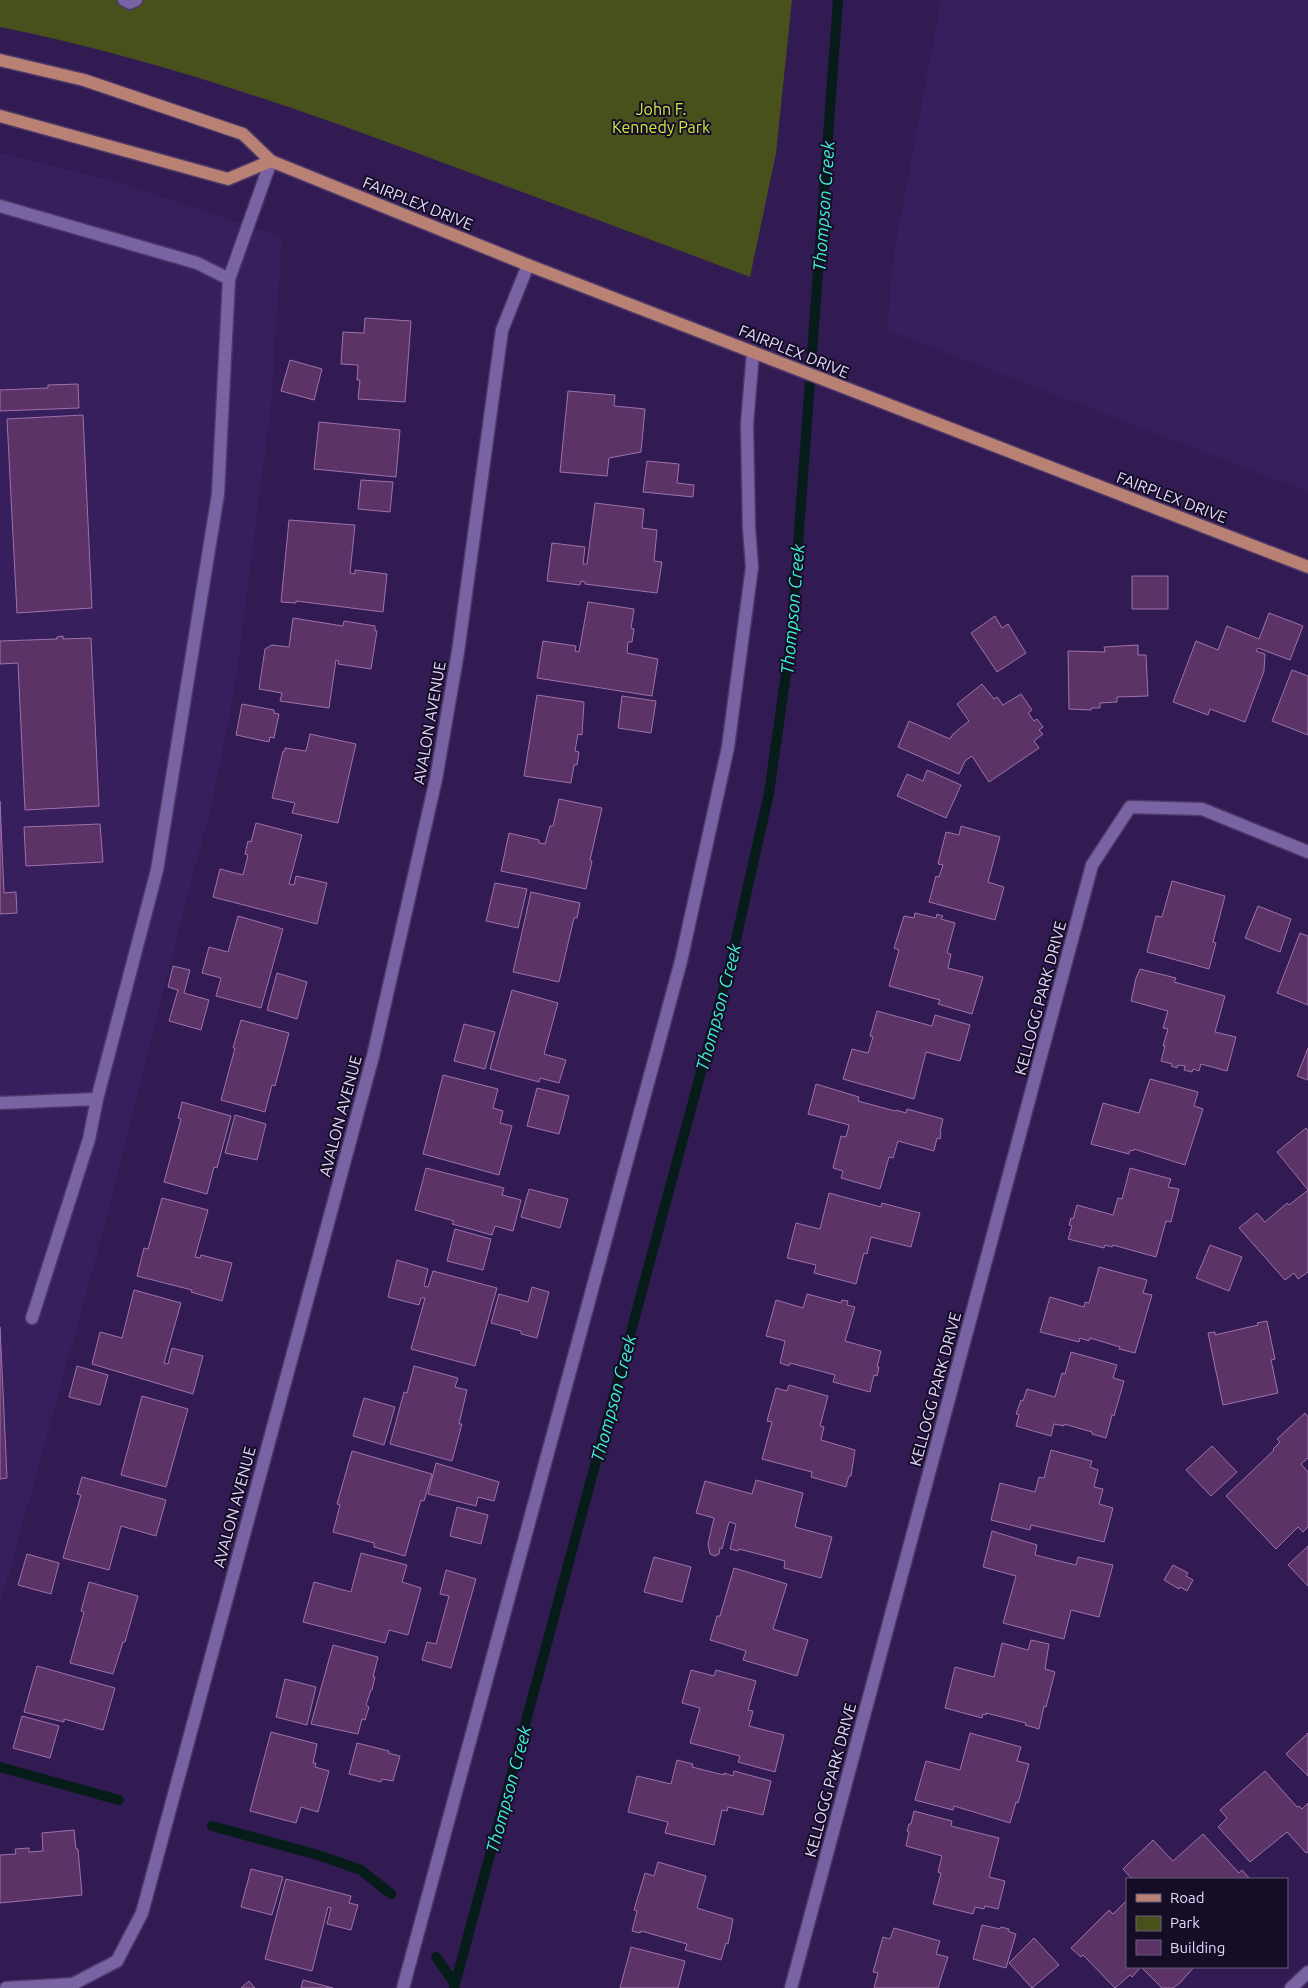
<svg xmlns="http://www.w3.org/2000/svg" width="1308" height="1988" viewBox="0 0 1308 1988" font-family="Ubuntu,sans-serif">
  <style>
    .built { fill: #371e5d }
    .green { fill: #48511c }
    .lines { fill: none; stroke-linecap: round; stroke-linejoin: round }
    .stream { stroke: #051c18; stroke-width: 10 }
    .building { fill: #5c3367; stroke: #9e72ab }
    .minor-casing { stroke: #4e3869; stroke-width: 15 }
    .major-casing { stroke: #4e3869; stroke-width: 15 }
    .minor { stroke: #7964a3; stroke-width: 12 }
    .major { stroke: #b88174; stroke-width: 12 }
    .labels { text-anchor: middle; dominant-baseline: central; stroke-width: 4; stroke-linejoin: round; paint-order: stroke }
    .park-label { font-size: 16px; fill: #cfea43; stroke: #150c25 }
    .street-label { font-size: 16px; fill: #e3d9fc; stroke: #150c25 }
    .water-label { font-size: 18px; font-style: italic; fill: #39f2d4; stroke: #150c25 }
  </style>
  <rect width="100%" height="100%" fill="#311b52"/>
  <path class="built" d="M941 0H1308V492L887 330 893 258Z
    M0 153 111 180 282 237 271 407 234 694 212 802 92 1273 0 1606Z"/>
  <path class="green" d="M0 0H792L776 153 750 277C647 238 544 200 441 162 297 108 151 57 0 27Z"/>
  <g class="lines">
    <path class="stream" d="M0 1767 119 1800
      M212 1826 318 1855 361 1870 391 1894
      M436 1957 455 1984
      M454 1988 732 957 769 793 791 639 838 0"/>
  </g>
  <path class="building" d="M365 318 411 321 405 402 358 399 360 380H357L358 365 341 364 343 332 364 333Z
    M290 360 322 369 314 400 281 391Z
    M78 384 79 408 0 411V390L48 388V385Z
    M568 391 615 395 614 406 645 409 641 452 609 458 607 476 560 472Z
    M83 415 92 608 17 613 7 419Z
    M319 422 400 430 396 477 314 469Z
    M647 461 679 464 677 483 694 485 693 497 643 492Z
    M361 480 393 482 390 512 358 509Z
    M595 503 644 509 642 528 657 530 654 561 662 562 657 593 585 584V582L581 581 580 585 547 581 552 543 585 547 583 564H587Z
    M289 520 355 525 350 573 355 574V570L387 574 383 612 296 601V603L281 602Z
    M1132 576H1168V609H1132Z
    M588 602 634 609 631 628 634 629 632 642H628L627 653 658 659 652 696 537 678 543 641 576 646 575 651 579 652Z
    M1269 613 1303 626 1290 660 1258 648 1256 651 1265 654 1264 671 1245 722 1210 709 1208 715 1173 702 1196 641 1218 650 1227 626 1259 639Z
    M995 616 1002 628 1008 624 1026 653 997 672 971 633Z
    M293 618 343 626 344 621 375 626V631H377L371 669 338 664 339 661 336 660 329 708 280 701 282 693 259 689 265 649 272 645 289 647Z
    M63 636V639L91 638 99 806 25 810 18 663 0 664V641L57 639V637Z
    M1138 645V655H1146L1148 696 1117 697V702L1100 703V708H1091V710L1069 709 1068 651 1105 652 1104 647Z
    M1292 670 1308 676V735L1272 721Z
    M982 684 994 699 997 697 1003 705 1021 694 1032 710 1028 713 1034 721 1037 719 1043 727 1039 730 1043 734 1034 741 1039 748 989 782 972 756 965 761 959 774 898 747 909 721 950 739 953 734 969 721 957 704Z
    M537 695 584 702 582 735 578 734 575 751 579 752 577 765H574L571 783 524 776Z
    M622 696 656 701 651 733 618 728Z
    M242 704 274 710V713L279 714 274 738 270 737 269 742 236 735Z
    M310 734 356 744 338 823 292 813 295 803 272 798 283 751H285V748L306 751Z
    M927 770 961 785 946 818 897 796 907 774 923 781Z
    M559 799 602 808 590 860 592 861 586 889 501 871 509 833 539 840V843L545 844 550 826H553Z
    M0 801 4 893 16 892 17 913 0 914Z
    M256 823 302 835 289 884 294 885 296 876 327 883 317 924 213 897 220 869 243 875 248 855 245 854 248 841 251 842Z
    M100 824 103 862 26 866 24 827Z
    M961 826 1000 837 988 882 1004 887 995 920 929 902 936 876 939 877 943 865 938 864 946 832 959 835Z
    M1172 881 1225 896 1213 942 1216 943 1209 969 1147 952 1156 916 1162 917Z
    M495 883 527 889 518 928 486 921Z
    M531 892 580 903 577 918H574L559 982 513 972Z
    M1258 906 1291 919 1280 952 1245 938Z
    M915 913 936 918 937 914 943 916 941 919 955 923 947 953 951 954 948 968 983 977 972 1014 938 1004 940 1000 889 986 899 950 894 948 904 916 914 918Z
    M238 916 283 929 261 1008 216 996 221 978 202 973 209 947 228 952Z
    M1300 933 1308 936V1005L1277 993Z
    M173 966 190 970 184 993 209 1000 201 1030 169 1021 178 990 168 987Z
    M1140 969 1176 978 1174 982 1225 996 1215 1032 1236 1037 1227 1071 1201 1064 1199 1071 1193 1069 1192 1072 1184 1070 1185 1066 1178 1065 1177 1068 1171 1066 1172 1064 1161 1061 1165 1046H1163L1168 1029 1163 1028 1168 1011 1131 1001 1136 978Z
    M277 973 307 982 297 1019 267 1010Z
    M512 990 558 1003 544 1054 566 1060 559 1083 540 1078 539 1082 490 1069Z
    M877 1011 932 1026 935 1015 970 1025 960 1061 926 1052 914 1099 843 1079 852 1049 868 1053 873 1037 870 1036Z
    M241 1020 289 1033 275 1086 272 1085 265 1112 221 1100 235 1048H233Z
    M464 1024 495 1032 485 1069 454 1061Z
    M1308 1048V1080L1297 1076Z
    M443 1075 498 1089 493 1108 503 1111 500 1123 512 1126 499 1175 423 1154Z
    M1150 1079 1198 1092 1194 1106 1203 1109 1185 1165 1134 1149 1133 1151 1130 1150 1129 1154 1091 1144 1103 1103 1139 1113Z
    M816 1084 859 1097 858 1101 895 1111 896 1110 906 1113 907 1109 943 1119 940 1132 941 1133 940 1139 937 1138 934 1151 898 1141 893 1158 889 1157 880 1189 841 1178 843 1171 833 1168 841 1136 846 1137 849 1125 808 1114Z
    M537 1088 569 1096 559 1134 527 1126Z
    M182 1102 231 1116 217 1168 214 1167 207 1194 164 1182 181 1119 178 1118Z
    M235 1115 266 1124 257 1160 225 1153Z
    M1306 1128 1308 1131V1190L1277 1152Z
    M426 1168 504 1188 502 1195 521 1200 513 1231 495 1226 492 1235 452 1224 454 1221 415 1210Z
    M1130 1168 1171 1179 1168 1187 1179 1189 1171 1222 1166 1221 1156 1257 1113 1245 1112 1247 1105 1245 1104 1248 1068 1239 1072 1226 1069 1225 1071 1218 1073 1219 1077 1205 1113 1215 1118 1198 1122 1199Z
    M529 1189 568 1199 560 1228 521 1217Z
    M1308 1190V1272L1298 1279 1294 1273 1285 1280 1239 1228 1257 1213 1265 1222 1287 1203 1289 1205Z
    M829 1193 881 1207 882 1203 920 1213 911 1247 871 1237 867 1254 864 1253 856 1284 814 1273 816 1265 787 1258 796 1223 820 1229Z
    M162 1198 208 1210 195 1257 200 1258 201 1255 232 1263 222 1301 191 1292 192 1290 137 1276 144 1248 148 1249Z
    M455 1229 491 1239 483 1270 447 1261Z
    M1210 1245 1242 1257 1229 1291 1196 1278Z
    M397 1260 428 1269 424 1286 428 1287 433 1271 497 1288 475 1366 411 1349 425 1298H421L419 1305 388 1297Z
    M1099 1267 1147 1280 1143 1293 1152 1295 1135 1353 1119 1349 1120 1347 1090 1338 1089 1341 1080 1338 1079 1342 1040 1332 1050 1297 1084 1307 1085 1302 1089 1303Z
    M532 1287 549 1292 537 1338 521 1334V1331L491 1323 499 1294 528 1302Z
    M134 1290 181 1303 164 1363 168 1364 172 1348 203 1356 193 1394 92 1364 100 1332 122 1338Z
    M807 1294 841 1303 842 1300 848 1301 847 1305 855 1307 845 1341 881 1351 877 1367H879L877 1376 874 1375 870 1392 833 1382 835 1375 790 1363 789 1366 780 1363 785 1341 766 1336 776 1300 803 1308Z
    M1267 1321 1275 1359 1271 1360 1278 1393 1223 1405 1208 1333 1215 1332V1335L1258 1325 1257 1323Z
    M0 1327 7 1478 0 1479Z
    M1071 1352 1117 1365 1113 1378 1124 1381 1114 1416 1112 1415 1106 1438 1092 1434V1432L1064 1424V1426L1054 1424 1051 1436 1016 1426 1019 1415 1016 1414 1021 1400 1023 1401 1027 1389 1055 1397 1062 1373 1065 1374Z
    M77 1366 108 1375 100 1405 69 1397Z
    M414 1366 458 1378 455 1387 467 1390 459 1424H462L452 1461 390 1444 404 1392 407 1393Z
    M789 1385 828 1396 820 1426 824 1427 821 1440 855 1450 851 1476H849L846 1487 811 1477 812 1472 762 1459 772 1422 767 1421 776 1388 787 1391Z
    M142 1396 188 1409 166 1487 121 1475Z
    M364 1398 395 1407 384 1445 353 1436Z
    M1305 1413 1308 1417V1458L1301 1464 1308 1472V1527L1303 1532 1298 1527 1276 1549 1226 1496 1274 1450 1273 1449 1280 1442 1277 1439Z
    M1212 1446 1237 1472 1211 1496 1186 1470Z
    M1051 1450 1092 1461 1090 1467 1098 1470 1094 1487 1103 1489 1099 1504 1113 1508 1104 1542 1031 1525 1030 1530 991 1520 1000 1483 1035 1492 1039 1477 1044 1478Z
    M352 1451 432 1474 424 1501 421 1500 405 1556 374 1547V1543L333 1532 340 1505 337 1504Z
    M436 1463 499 1482 494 1501 478 1497 476 1506 428 1494Z
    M82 1477 166 1500 156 1536 121 1526 109 1570 63 1558 81 1495 77 1494Z
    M756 1480 803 1493 795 1527 832 1537 821 1578 784 1568 785 1561 739 1549 738 1551 730 1549 736 1524 729 1522 722 1549 720 1548 719 1554 715 1556 710 1554 708 1544 714 1518 696 1513 705 1481 752 1494Z
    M457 1507 488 1515 481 1544 450 1536Z
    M992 1531 1037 1545 1035 1555 1076 1565 1078 1557 1113 1565 1099 1617 1071 1610 1064 1639 1003 1623 1016 1576 983 1567Z
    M1308 1546V1586L1288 1565Z
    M361 1553 407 1565 402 1582 421 1588 408 1635 389 1630 385 1643 303 1622 314 1582 351 1592Z
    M27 1554 59 1563 51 1594 18 1585Z
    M654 1557 691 1567 682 1602 644 1592Z
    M1173 1565 1188 1573 1186 1576 1193 1580 1187 1591 1180 1587 1179 1589 1164 1580Z
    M734 1568 787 1584 773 1629 808 1640 797 1676 743 1660 746 1651 710 1640 717 1616H720Z
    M446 1570 476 1579 451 1668 422 1660 427 1642 436 1644 449 1596 440 1594Z
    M89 1582 138 1596 125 1642H123L113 1674 70 1663 84 1612 81 1611Z
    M1031 1640 1049 1644 1045 1669 1055 1672 1046 1707 1044 1706 1039 1729 1025 1725 1026 1723 986 1713V1715L983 1714 982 1718 945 1708 955 1667 994 1677 1002 1643 1028 1650Z
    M333 1645 378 1657 373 1677H375L372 1690H371L366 1705 369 1707 365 1720 362 1719 358 1734 311 1724Z
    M37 1666 115 1688 103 1730 64 1719V1722L24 1712Z
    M691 1670 714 1676 716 1670 756 1681 748 1710 753 1711 749 1726 784 1735 775 1772 738 1762 740 1756 690 1743 700 1708 682 1703Z
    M285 1679 316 1687 307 1725 276 1717Z
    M22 1716 59 1726 50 1758 13 1748Z
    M271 1732 317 1744 313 1763H316L315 1767 329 1771 318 1812 301 1807 296 1823 250 1811Z
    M970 1733 1021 1747 1017 1761 1029 1764 1018 1803 1016 1802 1010 1823 954 1806 953 1810 915 1800 926 1761 960 1770Z
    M1308 1733V1776L1286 1754Z
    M357 1743 389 1751 388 1753 400 1756 393 1781 382 1779 381 1782 349 1774Z
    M677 1760 693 1764 692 1767 724 1775V1773L733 1776 734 1771 771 1781 763 1815 728 1807 727 1811 722 1810 714 1845 665 1833 668 1822 628 1812 637 1776 671 1784Z
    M1265 1771 1297 1807 1299 1806 1302 1809 1308 1803V1852L1306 1853 1287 1832 1250 1862 1218 1827 1227 1818 1220 1810Z
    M914 1811 952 1821 951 1826 999 1838 989 1877 1005 1881 998 1909 985 1906 984 1909 975 1907 973 1914 933 1904 941 1873 938 1872 942 1856 906 1846 909 1832 907 1831 909 1824H911Z
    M74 1830 76 1849H78L82 1895 0 1903V1855L16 1854 15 1849 29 1848V1852L43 1851 42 1833Z
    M1203 1834 1239 1873 1242 1870 1250 1879H1132L1123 1869 1153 1840 1173 1861Z
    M658 1862 706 1876 697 1908 733 1919 728 1944 726 1943 721 1960 685 1950 687 1944 641 1931 640 1933 632 1931 637 1911 634 1910 645 1873 654 1876Z
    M251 1869 283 1877 272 1915 241 1907Z
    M286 1879 351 1896 349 1903 358 1905 351 1930 327 1924 331 1908 328 1907 312 1971 265 1959Z
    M1127 1900V1967H1194L1180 1983 1173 1988H1162L1141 1967 1132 1977 1130 1975 1115 1988 1083 1955 1081 1957 1071 1948 1109 1910 1113 1914Z
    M982 1925 1000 1929 1001 1927 1009 1929 1008 1931 1016 1934 1006 1968 973 1959Z
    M894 1928 940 1941 936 1954 948 1957 938 1988H874L878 1973 873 1972 883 1937 890 1939Z
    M1034 1938 1059 1965 1032 1988 1009 1963Z
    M631 1947 685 1961 678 1988H620Z
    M303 1980 333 1988H301Z
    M249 1981 255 1988H241Z"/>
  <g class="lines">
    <defs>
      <path id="minor" d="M124 0 130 3 136 0
        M0 206 197 263 229 279
        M0 1103 97 1099
        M32 1318 89 1139 97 1099 157 870 218 494 229 279 271 161
        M6 1988 73 1984 117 1961 142 1913 373 1056 436 779 458 652 502 330 528 265
        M403 1988 681 961 728 747 752 567 749 528 747 424 753 352
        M791 1988 1092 865 1130 807 1202 809 1308 852
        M1291 1988 1308 1972"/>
      <path id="major" d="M0 60 84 80 243 134 271 161 528 265 1308 567
        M0 116 228 179 271 161"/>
    </defs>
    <use href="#minor" class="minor-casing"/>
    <use href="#major" class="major-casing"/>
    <use href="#minor" class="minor"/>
    <use href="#major" class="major"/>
  </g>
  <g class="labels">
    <g class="park-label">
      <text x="661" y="109">John F.<tspan x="661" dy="18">Kennedy Park</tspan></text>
    </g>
    <g class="street-label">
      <text transform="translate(418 203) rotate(22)">FAIRPLEX DRIVE</text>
      <text transform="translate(794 351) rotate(22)">FAIRPLEX DRIVE</text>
      <text transform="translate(1172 497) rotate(21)">FAIRPLEX DRIVE</text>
      <text transform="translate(429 723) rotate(-80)">AVALON AVENUE</text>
      <text transform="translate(1040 998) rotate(-75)">KELLOGG PARK DRIVE</text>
      <text transform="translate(340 1116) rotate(-75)">AVALON AVENUE</text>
      <text transform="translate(935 1389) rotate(-75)">KELLOGG PARK DRIVE</text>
      <text transform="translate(234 1507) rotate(-75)">AVALON AVENUE</text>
      <text transform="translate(830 1780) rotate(-75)">KELLOGG PARK DRIVE</text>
    </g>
    <g class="water-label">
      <text transform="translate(823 206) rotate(-86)">Thompson Creek</text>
      <text transform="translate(792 609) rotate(-85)">Thompson Creek</text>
      <text transform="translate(718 1007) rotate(-75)">Thompson Creek</text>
      <text transform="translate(613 1398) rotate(-75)">Thompson Creek</text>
      <text transform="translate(508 1789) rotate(-75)">Thompson Creek</text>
    </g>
  </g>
  <rect x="1126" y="1878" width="162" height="90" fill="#150c25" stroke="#675e7b"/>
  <rect x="1136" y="1894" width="25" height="8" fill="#b88174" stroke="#675e7b"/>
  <text x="1170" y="1903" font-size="15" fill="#e3d9fc">Road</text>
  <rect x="1136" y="1916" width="25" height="15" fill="#48511c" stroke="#675e7b"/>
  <text x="1170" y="1928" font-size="15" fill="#e3d9fc">Park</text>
  <rect x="1136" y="1940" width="25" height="15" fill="#5c3367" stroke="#675e7b"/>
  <text x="1170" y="1953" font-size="15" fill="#e3d9fc">Building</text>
</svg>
